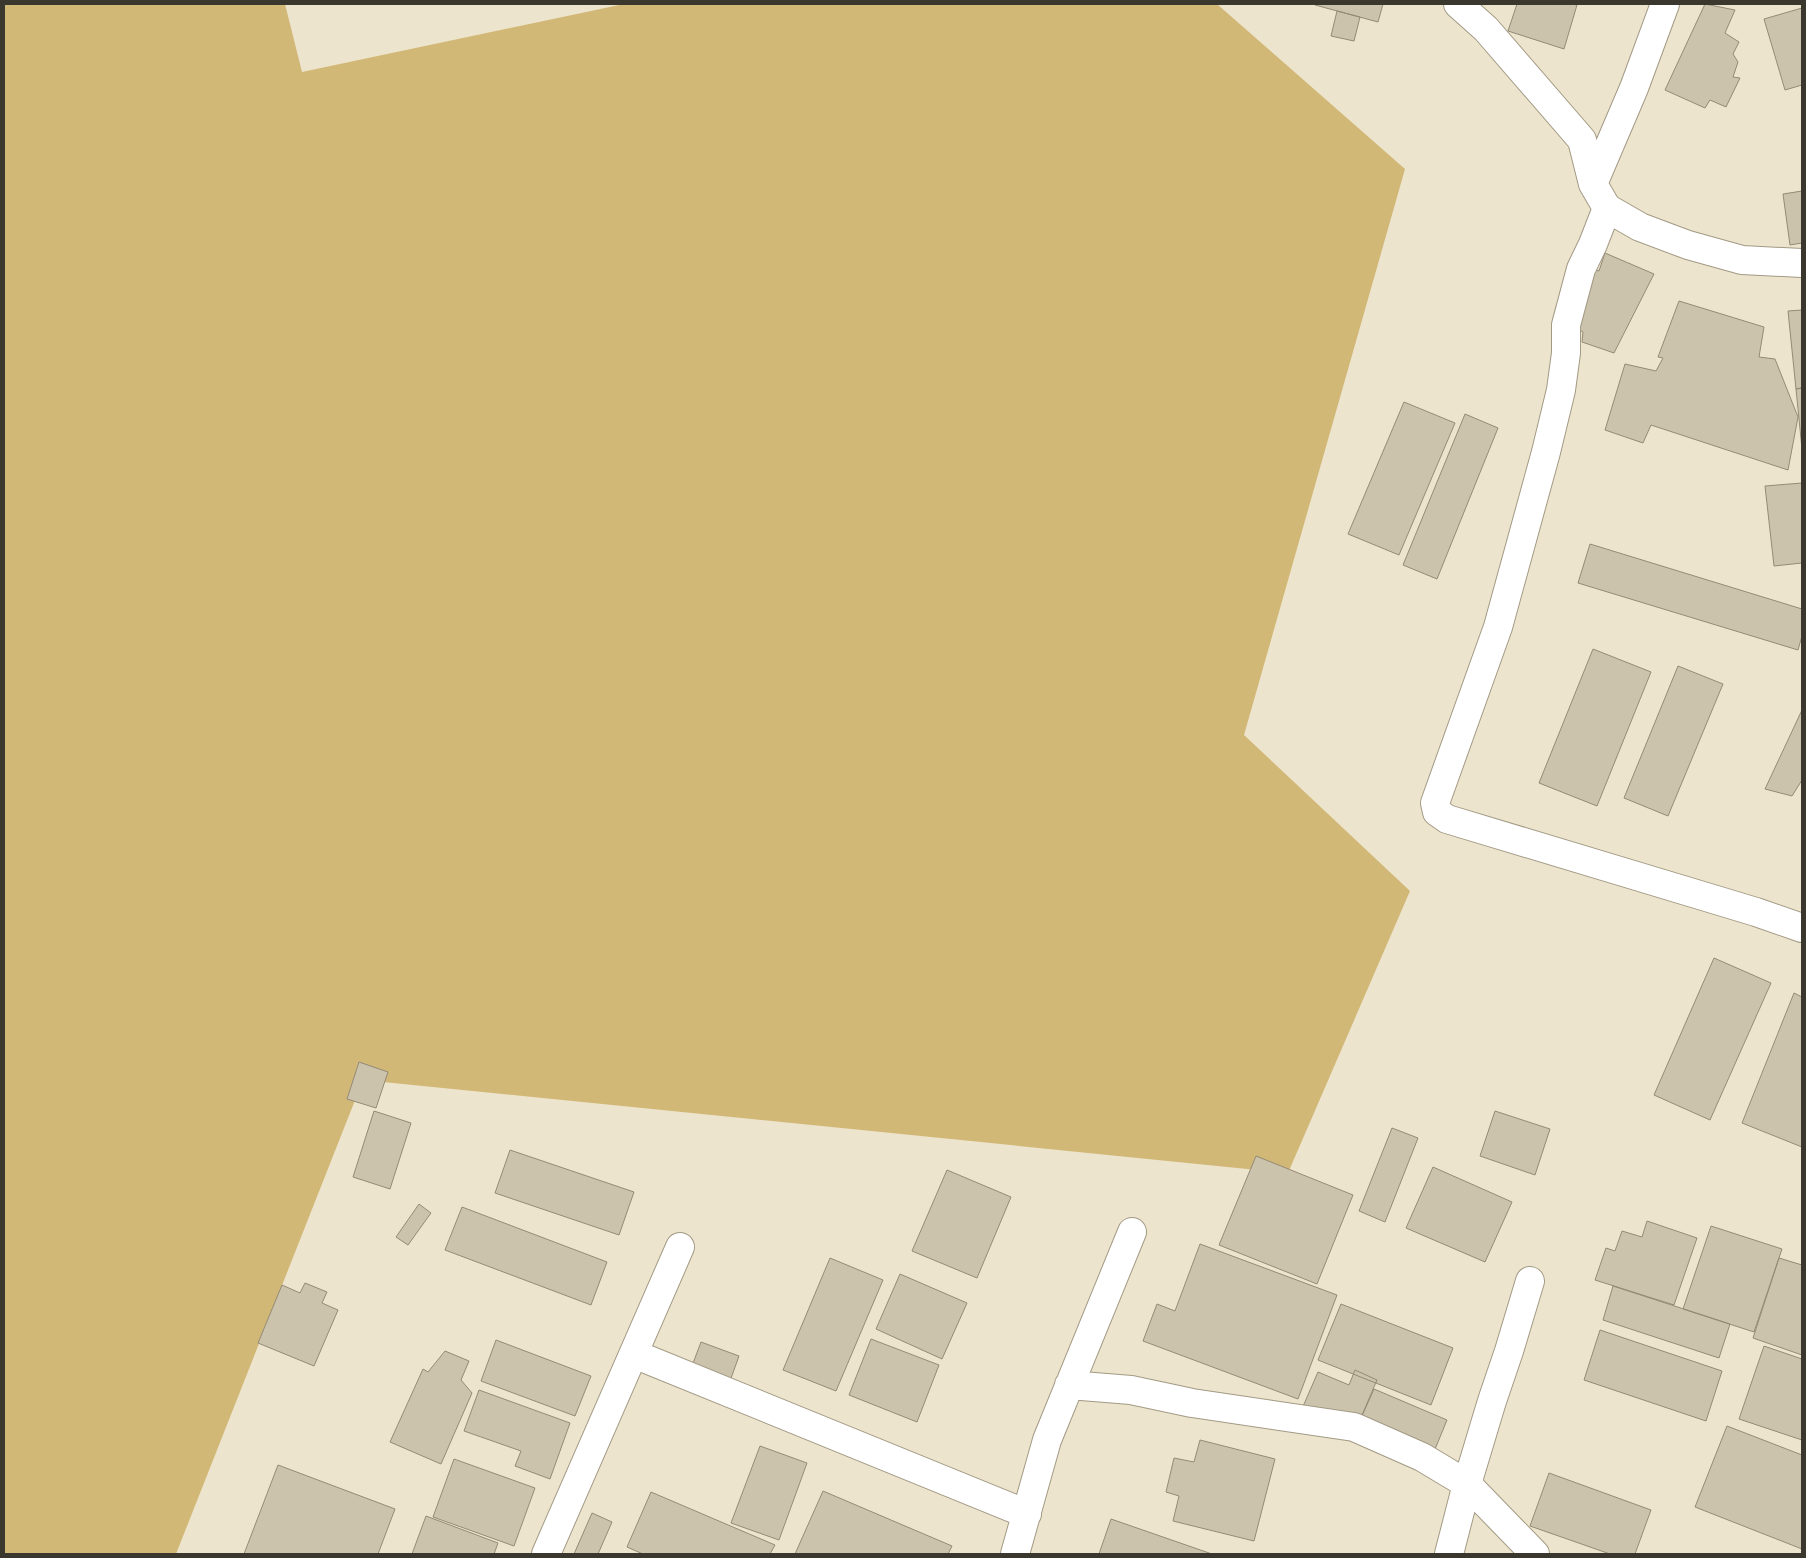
<svg xmlns="http://www.w3.org/2000/svg" width="1806" height="1558" viewBox="0 0 1806 1558" font-family="'Titillium Web',sans-serif">
  <style>
    .green { fill: #d2b876 }
    .building { fill: #ccc3ad; stroke: #948b77 }
    .lines { fill: none; stroke-linecap: round; stroke-linejoin: round }
    .street-casing { stroke: #a39a85; stroke-width: 30 }
    .street { stroke: #fff; stroke-width: 28 }
  </style>
  <rect width="100%" height="100%" fill="#ede4cd"/>
  <path class="green" d="M4 4H285L302 72 624 4H1217L1405 169 1244 735 1410 891 1288 1173 363 1080 176 1554H4Z"/>
  <path class="building" d="M1315 4H1383L1378 22 1315 5Z
    M1517 4H1572L1577 5 1564 49 1508 31Z
    M1705 4 1735 10 1725 33 1739 42 1733 54 1738 62 1733 77 1740 78 1726 107 1710 100 1705 108 1665 90Z
    M1802 8V85L1785 90 1764 19Z
    M1337 11 1360 17 1354 41 1331 36Z
    M1802 191V243L1790 245 1783 194Z
    M1605 253 1654 274 1614 353 1582 342 1583 332 1576 328 1591 285 1584 283 1592 269 1599 271Z
    M1679 301 1764 327 1759 357 1775 359 1798 417 1788 470 1651 425 1643 443 1605 430 1625 364 1656 371 1663 358 1658 357Z
    M1802 310V388L1796 389 1788 311Z
    M1802 388V449L1796 389Z
    M1404 402 1455 423 1399 555 1348 534Z
    M1465 414 1498 428 1437 579 1403 565Z
    M1802 483V563L1774 566 1765 486Z
    M1590 544 1802 609V636L1798 650 1578 583Z
    M1593 649 1651 672 1597 806 1539 783Z
    M1678 666 1723 684 1668 816 1624 798Z
    M1802 710V780L1792 796 1765 789Z
    M1714 958 1771 983 1710 1120 1654 1095Z
    M1794 993 1802 997V1147L1742 1123Z
    M359 1062 388 1072 376 1108 347 1099Z
    M374 1111 411 1123 390 1189 353 1177Z
    M1495 1111 1550 1129 1535 1175 1480 1156Z
    M1392 1128 1418 1138 1385 1222 1359 1211Z
    M510 1150 634 1192 619 1235 495 1193Z
    M1256 1156 1353 1195 1317 1284 1219 1245Z
    M1433 1167 1512 1202 1485 1262 1406 1228Z
    M947 1170 1011 1197 977 1278 912 1251Z
    M419 1204 431 1213 408 1245 396 1237Z
    M462 1207 607 1262 591 1305 445 1250Z
    M1647 1221 1697 1238 1674 1305 1595 1280 1606 1248 1615 1251 1622 1231 1642 1237Z
    M1711 1226 1782 1249 1754 1332 1683 1309Z
    M1200 1244 1337 1295 1298 1399 1143 1341 1157 1304 1175 1311Z
    M830 1258 883 1280 836 1391 783 1370Z
    M1779 1258 1802 1265V1355L1753 1338Z
    M900 1274 967 1303 942 1359 876 1329Z
    M305 1283 327 1292 322 1303 338 1310 314 1366 258 1343 282 1285 300 1293Z
    M1613 1286 1730 1324 1719 1358 1603 1320Z
    M1341 1304 1453 1348 1431 1405 1318 1360Z
    M1600 1330 1722 1371 1706 1421 1584 1380Z
    M871 1339 939 1365 917 1422 849 1395Z
    M496 1340 591 1376 575 1416 481 1381Z
    M701 1342 739 1356 730 1381 692 1366Z
    M1764 1346 1802 1359V1440L1739 1419Z
    M445 1351 469 1361 461 1380 472 1393 441 1464 390 1442 423 1369 428 1372Z
    M1355 1370 1377 1380 1354 1434 1301 1411 1318 1372 1349 1385Z
    M1374 1389 1447 1420 1431 1459 1357 1427Z
    M479 1390 570 1423 550 1479 515 1466 521 1451 464 1431Z
    M1727 1426 1802 1455V1549L1695 1507Z
    M1200 1440 1275 1459 1254 1541 1173 1521 1179 1496 1166 1492 1174 1458 1194 1462Z
    M760 1446 807 1463 779 1540 731 1523Z
    M454 1459 535 1488 514 1546 433 1517Z
    M278 1465 395 1509 378 1554H244Z
    M1549 1473 1651 1510 1635 1554H1610L1530 1526Z
    M823 1491 952 1546 948 1554H795Z
    M651 1492 775 1545 770 1554H643L627 1547Z
    M592 1513 612 1522 598 1554H574Z
    M426 1516 498 1543 494 1554H412Z
    M1111 1519 1212 1554H1099Z"/>
  <g class="lines">
    <defs>
      <path id="street" d="M1458 4 1486 29 1582 140 1593 184 1607 208 1640 227 1688 245 1742 260 1802 263
        M1593 184 1634 88 1665 4
        M1607 208 1593 244 1581 269 1566 325V353L1561 390 1546 452 1498 627 1435 803 1437 812 1447 819 1756 912 1802 928
        M634 1354 1027 1514
        M1069 1385 1131 1390 1192 1403 1354 1427 1422 1457 1467 1484 1535 1554
        M546 1554 680 1247
        M1015 1554 1047 1440 1132 1232
        M1449 1554 1467 1484 1492 1401 1509 1351 1530 1281"/>
    </defs>
    <use href="#street" class="street-casing"/>
    <use href="#street" class="street"/>
  </g>
  <rect width="1806" height="1558" fill="none" stroke="#3a372e" stroke-width="10"/>
</svg>
